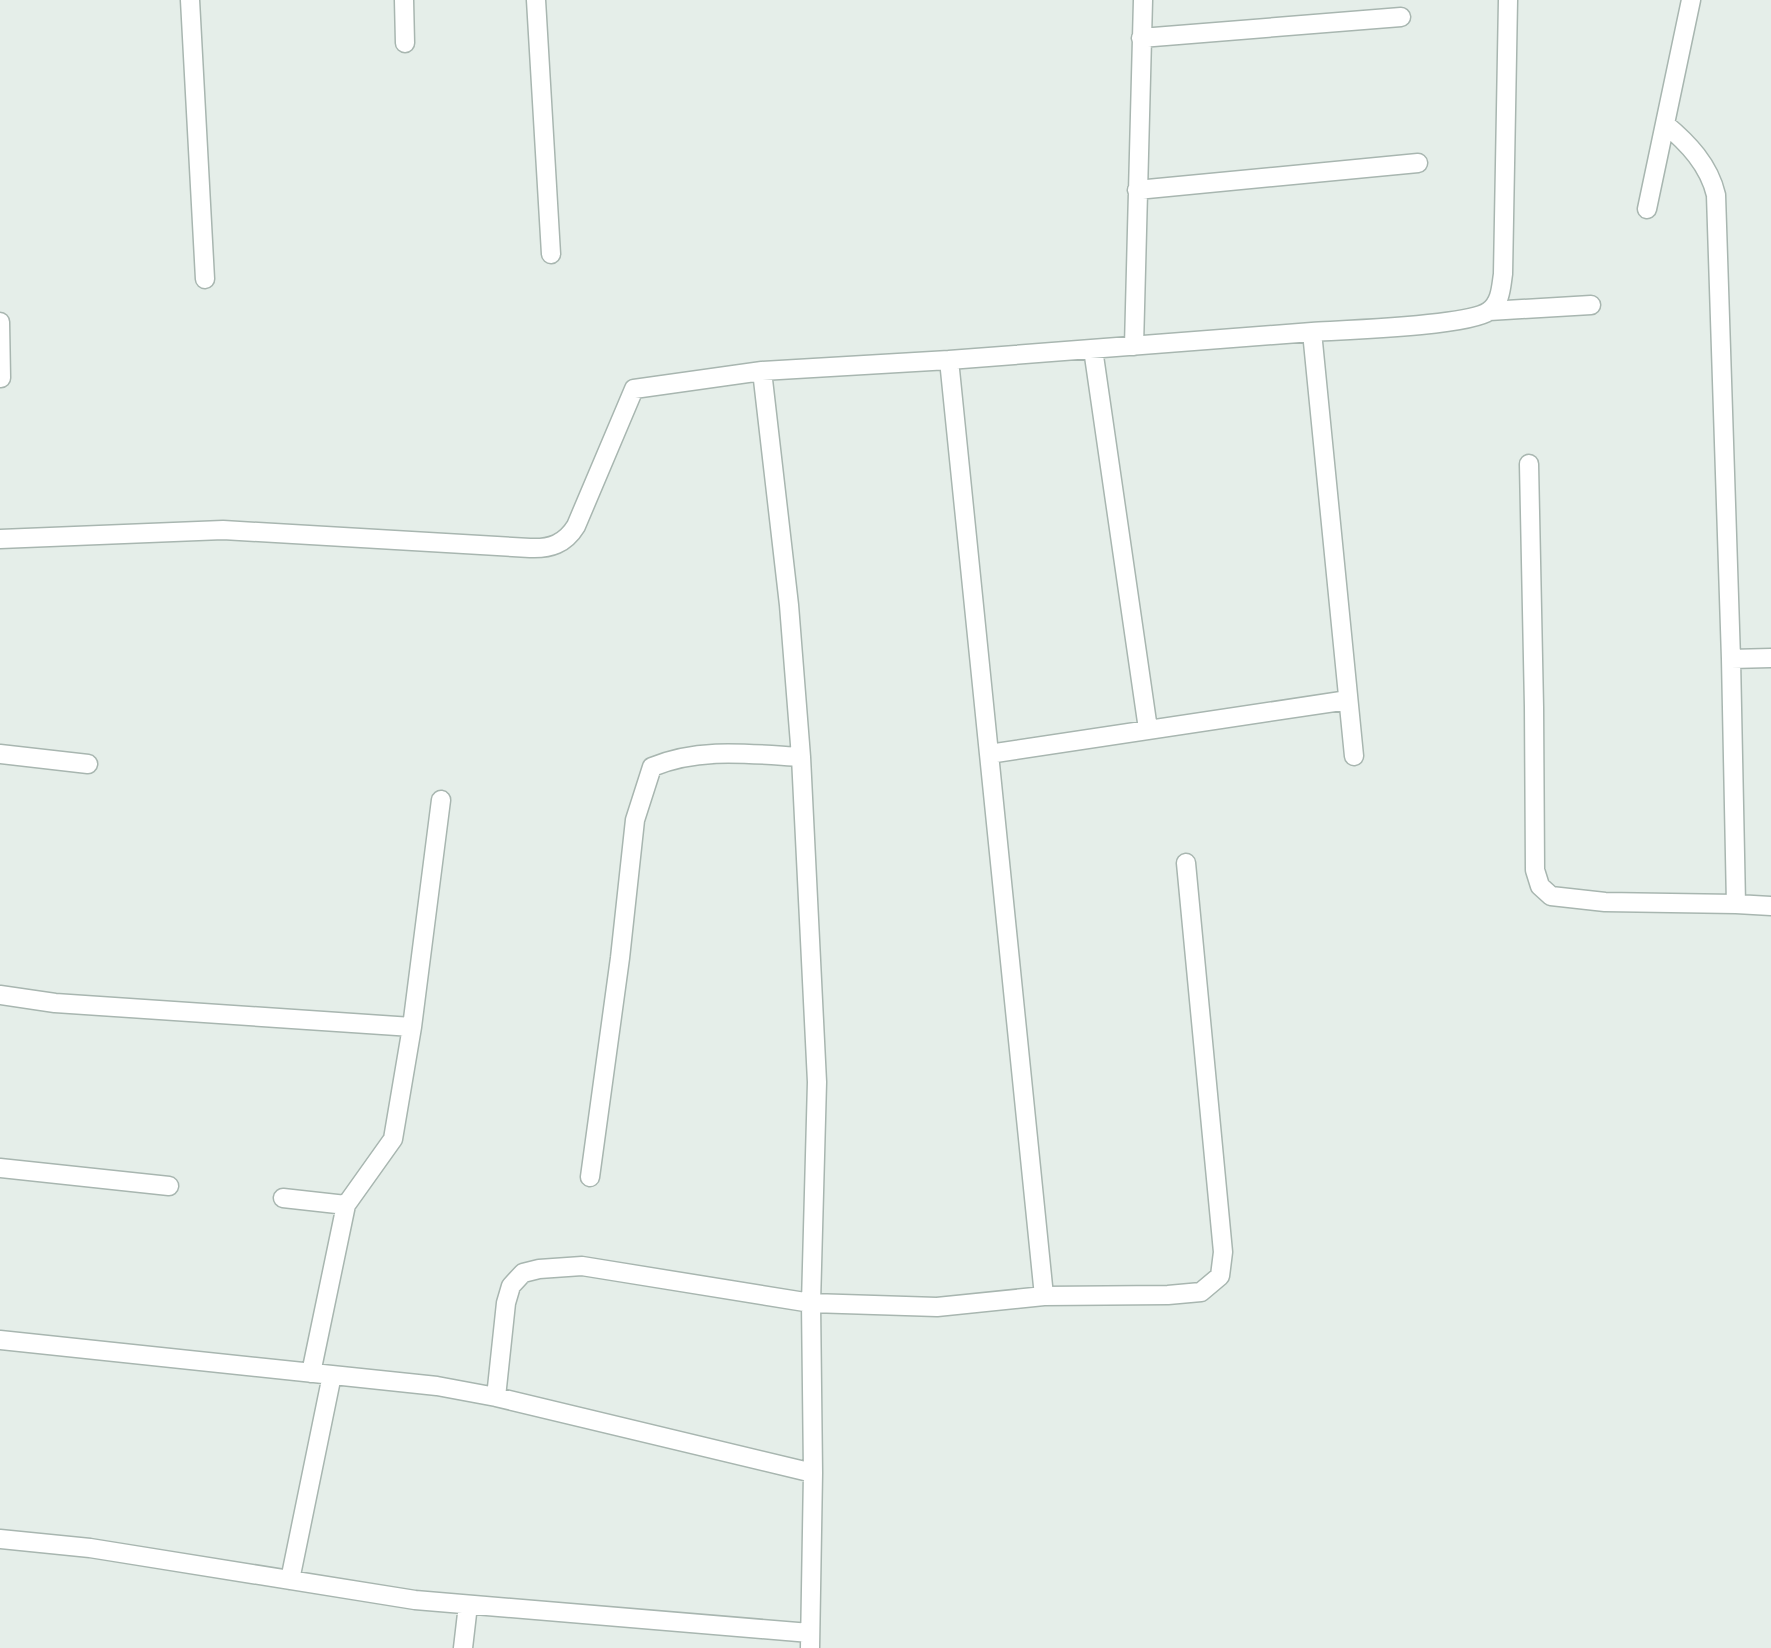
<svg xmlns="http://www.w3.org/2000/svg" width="1771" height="1648" viewBox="0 0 1771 1648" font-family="Lato,sans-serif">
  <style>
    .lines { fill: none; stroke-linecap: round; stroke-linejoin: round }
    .minor-casing { stroke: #a8b6b0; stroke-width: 21 }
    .minor { stroke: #fff; stroke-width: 18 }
  </style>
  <rect width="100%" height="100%" fill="#e5eee9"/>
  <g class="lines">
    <defs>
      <path id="minor" d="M190 0 205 279
        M404 0 405 43
        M536 0 551 254
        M1141 38 1401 17
        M1665 124C1688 143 1709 165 1716 195L1731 659 1736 904 1771 906
        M1137 190 1418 163
        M1647 209 1691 0
        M1489 311 1591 305
        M0 322 1 378
        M1312 332C1344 330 1469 326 1489 311 1501 302 1501 287 1503 274L1508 0
        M1134 346 1143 0
        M1093 349 1148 729
        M949 360 1312 332 1354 756
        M1529 464 1534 707 1535 870 1540 886 1551 896 1605 902 1736 904
        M0 539 223 530 530 548C550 549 565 544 576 526L634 389 762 371
        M1731 659 1771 658
        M0 754 88 764
        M0 995 55 1003 412 1027
        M0 1168 169 1186
        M590 1177 620 958 635 820 652 767C699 747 751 754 801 757
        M283 1198 346 1205
        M1044 1296 1168 1295 1201 1292 1220 1276 1223 1252 1186 863
        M0 1340 437 1386 496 1397 813 1473
        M311 1373 346 1205 393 1139 412 1027 441 800
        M496 1397 506 1303 511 1286 523 1273 539 1269 582 1266 811 1303 937 1307 1044 1296 989 754 1348 700
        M0 1539 90 1548 415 1600 810 1633
        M290 1580 332 1375
        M463 1648 468 1605
        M810 1648 813 1473 811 1303 817 1082 801 757 789 605 762 371 949 360 989 754"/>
    </defs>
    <use href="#minor" class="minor-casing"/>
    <use href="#minor" class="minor"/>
  </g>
</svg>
